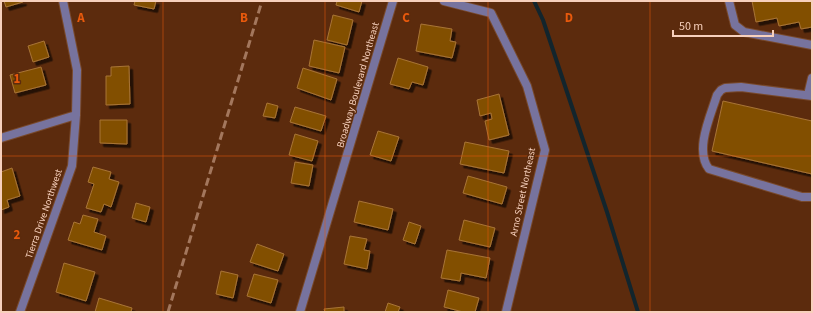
<svg xmlns="http://www.w3.org/2000/svg" width="813" height="313" viewBox="0 0 813 313" font-family="'Source Sans 3',sans-serif">
  <style>
    .lines { fill: none; stroke-linecap: round; stroke-linejoin: round }
    .stream { stroke: #12252d; stroke-width: 4 }
    .building { fill: #825004; stroke: #a87435; filter: url(#shadow) }
    .lane-casing { stroke: #78492c; stroke-width: 10 }
    .street-casing { stroke: #78492c; stroke-width: 10 }
    .lane { stroke: #77739e; stroke-width: 8 }
    .street { stroke: #77739e; stroke-width: 8 }
    .rail { stroke: #a3775d; stroke-width: 3; stroke-dasharray: 8 4; stroke-linecap: butt }
    .grid { fill: none; stroke: #e8590c; stroke-width: 1; stroke-opacity: 0.55 }
    .labels { text-anchor: middle; dominant-baseline: central; stroke-width: 3; stroke-linejoin: round; paint-order: stroke }
    .street-label { font-size: 10px; fill: #f7d0bc; stroke: #5c2b0d }
    .grid-label { font-size: 13px; text-anchor: middle; font-weight: bold; fill: #e8590c; stroke: #5c2b0d; stroke-width: 3; stroke-linejoin: round; paint-order: stroke }
  </style>
  <defs>
    <filter id="shadow"><feDropShadow dx="3.5" dy="3.5" stdDeviation="0" flood-color="#0009"/></filter>
  </defs>
  <rect width="100%" height="100%" fill="#5c2b0d"/>
  <g class="lines">
    <path class="stream" d="M534 1 543 20 607 212 638 312"/>
  </g>
  <path class="building" d="M4 1H23V2L6 7Z
    M135 1H156L154 9 134 5Z
    M337 1H362L359 12 336 5Z
    M752 1H812V27L801 29 799 22 779 26 777 18 756 22Z
    M333 15 353 20 347 45 327 40Z
    M421 24 452 29 450 41 456 42 452 58 416 51Z
    M314 40 345 47 339 73 309 66Z
    M44 41 49 57 33 62 28 46Z
    M398 58 428 67 423 85 412 82 409 89 390 84Z
    M129 66 130 104 106 105V76H111V67Z
    M41 67 46 85 15 93 10 75Z
    M303 68 337 79 331 100 297 88Z
    M499 94 509 135 489 140 485 121 492 119 491 113 480 116 477 100Z
    M723 101 812 121V174L712 151Z
    M267 103 278 106 275 118 263 116Z
    M295 107 326 116 321 131 290 122Z
    M100 120H127V144L100 143Z
    M378 131 399 137 391 161 370 155Z
    M295 134 318 141 312 161 289 155Z
    M465 142 509 151 504 173 460 164Z
    M295 162 313 165 309 186 291 183Z
    M93 167 111 172 109 179 119 182 111 207 104 204 101 212 86 208 94 184 88 182Z
    M12 168 20 196 7 200 9 207 1 210V172Z
    M468 176 507 187 502 204 463 193Z
    M359 201 393 209 388 230 354 222Z
    M136 203 150 207 146 222 132 218Z
    M83 215 98 219 94 232 106 236 102 250 68 240 74 222 80 224Z
    M464 220 495 228 490 247 459 240Z
    M409 222 421 226 415 244 403 240Z
    M350 236 367 239 364 250 370 251 367 269 344 264Z
    M257 244 284 254 278 271 250 262Z
    M447 250 490 258 486 278 461 273 460 281 441 278Z
    M64 263 95 272 86 301 56 292Z
    M221 271 238 275 233 298 216 294Z
    M254 274 278 280 271 303 247 296Z
    M448 290 479 298 475 312H463L444 307Z
    M99 298 132 308 131 312H95Z
    M388 303 400 307 398 312H385Z
    M344 307V312H325L324 309Z"/>
  <g class="lines">
    <defs>
      <path id="lane" d="M729 1 735 25 744 32 812 45
        M808 95 812 78
        M812 96 741 87 725 88 721 90 717 95C711 115 694 150 709 169L802 197H812"/>
      <path id="street" d="M444 1 491 13 527 86 545 150 506 312
        M1 138 76 115
        M20 312 72 166 76 115 77 70 63 1
        M300 312 393 1"/>
    </defs>
    <use href="#lane" class="lane-casing"/>
    <use href="#street" class="street-casing"/>
    <use href="#lane" class="lane"/>
    <use href="#street" class="street"/>
    <path class="rail" d="M168 312 262 1"/>
  </g>
  <path class="grid" d="M163 1V312M325 1V312M488 1V312M650 1V312M1 156H812"/>
  <g class="labels">
    <g class="street-label">
      <text transform="translate(358 85) rotate(-74)">Broadway Boulevard Northeast</text>
      <text transform="translate(523 192) rotate(-78)">Arno Street Northeast</text>
      <text transform="translate(44 214) rotate(-71)">Tierra Drive Northwest</text>
    </g>
  </g>
  <g class="grid-label">
    <text x="81" y="22">A</text>
    <text x="244" y="22">B</text>
    <text x="406" y="22">C</text>
    <text x="569" y="22">D</text>
    <text x="17" y="83">1</text>
    <text x="17" y="239">2</text>
  </g>
  <rect width="813" height="313" fill="none" stroke="#f7d0bc" stroke-width="4"/>
  <path d="M673 30v6h100v-6" fill="none" stroke="#f7d0bc" stroke-width="2"/>
  <text x="679" y="30" font-size="12" fill="#f7d0bc" stroke="#5c2b0d" stroke-width="3" paint-order="stroke">50 m</text>
</svg>
